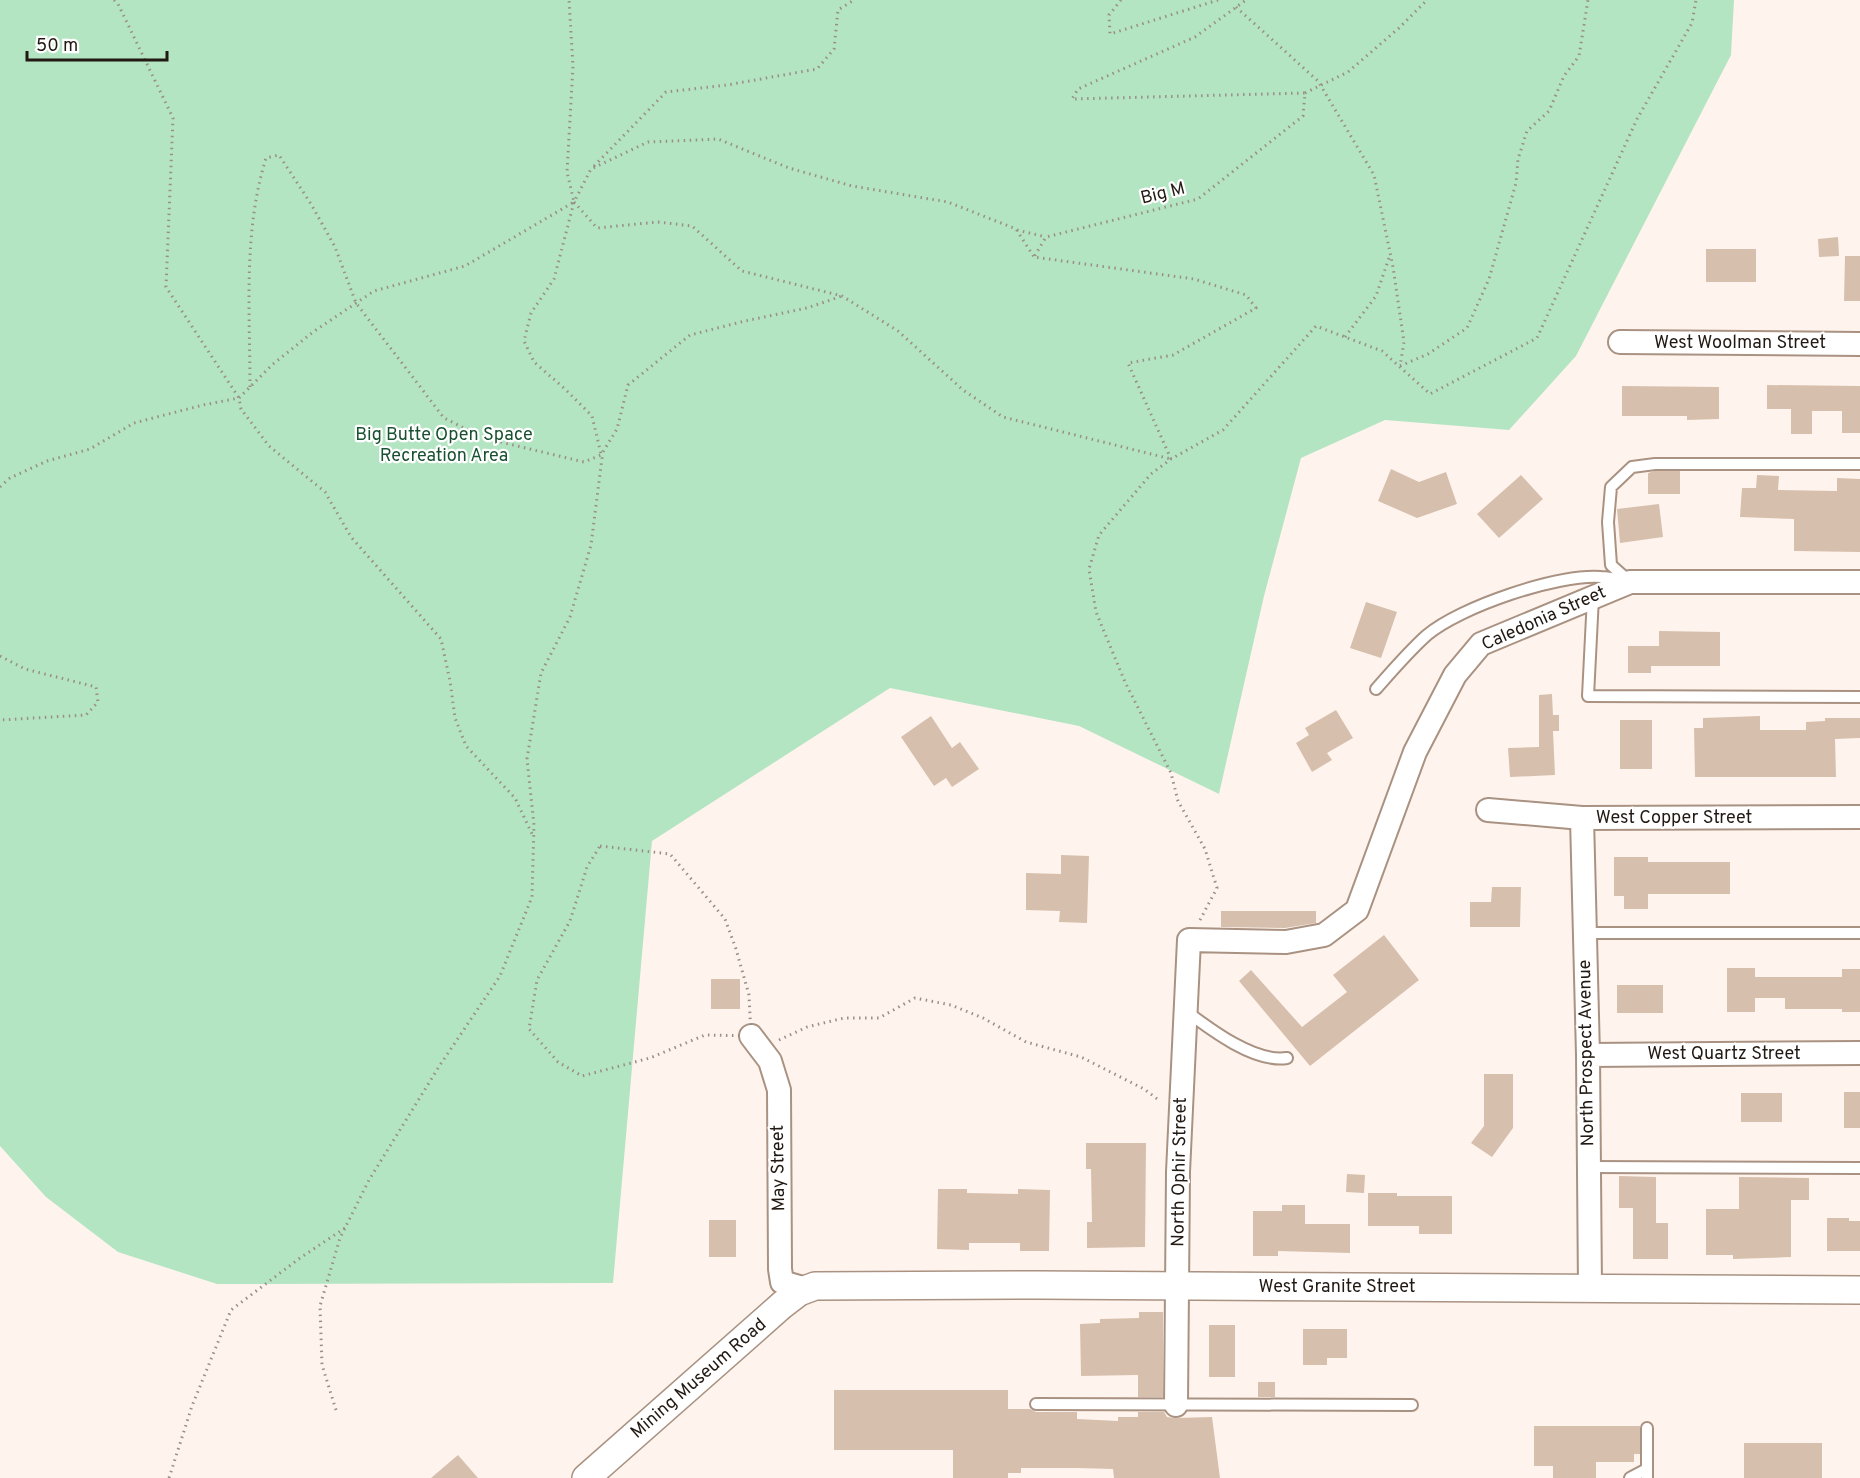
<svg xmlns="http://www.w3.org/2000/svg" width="1860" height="1478" viewBox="0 0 1860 1478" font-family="Overpass,sans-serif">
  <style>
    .green { fill: #b4e5c2 }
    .building { fill: #d7bfad }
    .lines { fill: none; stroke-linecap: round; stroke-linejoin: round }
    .service-casing { stroke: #a99282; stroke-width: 14 }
    .minor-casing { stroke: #a99282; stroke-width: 26 }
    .tertiary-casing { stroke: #a99282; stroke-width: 30 }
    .path { stroke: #998f89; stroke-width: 3; stroke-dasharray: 1.5 4.5; stroke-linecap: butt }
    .service { stroke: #fff; stroke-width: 10 }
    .minor { stroke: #fff; stroke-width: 22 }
    .tertiary { stroke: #fff; stroke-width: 27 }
    .labels { text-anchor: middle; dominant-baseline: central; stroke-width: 4.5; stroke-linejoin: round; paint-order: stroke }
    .street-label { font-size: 18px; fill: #221913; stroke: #fff }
    .park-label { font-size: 18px; fill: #195130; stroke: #fff }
  </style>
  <rect width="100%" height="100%" fill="#fff4ed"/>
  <path class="green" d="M0 0H1734L1731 55 1576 356 1509 430 1385 420 1301 458 1264 596 1219 794 1079 726 890 688 652 841 613 1283 217 1284 118 1252 46 1197 0 1146Z"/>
  <path class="building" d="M1838 237 1839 256 1819 257 1818 239Z
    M1706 249H1756V282H1706Z
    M1845 256H1860V301H1844Z
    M1767 385 1860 386V433H1842V411H1812V434H1791V409H1767Z
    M1622 386 1719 387V419L1687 420V416H1622Z
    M1391 469 1419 482 1446 472 1457 504 1417 518 1378 501Z
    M1655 471H1680V494H1648V473Z
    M1521 475 1543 499 1499 538 1477 514Z
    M1757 475 1779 476 1778 490 1837 491V478L1860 479V552L1794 551V519L1740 517 1742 488H1756Z
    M1659 504 1663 537 1620 543 1617 509Z
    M1366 602 1397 612 1381 658 1350 648Z
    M1659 631 1720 632V666H1651V673H1628V646H1659Z
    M1552 694 1553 715H1559V731H1553L1555 775 1510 777 1508 748 1539 747V695Z
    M1336 710 1353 738 1327 753 1332 760 1312 772 1296 743 1309 735 1305 728Z
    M931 716 952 748 960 742 979 769 952 787 946 778 934 786 901 737Z
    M1760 716V730H1806V722L1825 721V718H1860V738L1835 739 1836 777H1695L1694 728H1703V718Z
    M1620 720H1652V769H1620Z
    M1061 855 1089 856 1087 923 1059 922 1060 911 1026 910V873L1061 874Z
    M1614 857H1648V862H1730V894H1648V909H1624V896H1614Z
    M1492 887H1521L1520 927H1470V902H1491Z
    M1221 911H1316V923L1285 928 1221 927Z
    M1384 935 1419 980 1310 1066 1239 981 1251 970 1302 1027 1347 992 1333 975Z
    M1727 968H1755V977H1842V969H1860V1012H1842V1009H1785V998H1755V1012H1727Z
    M711 979H740V1009H711Z
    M1617 985H1663V1013H1617Z
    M1484 1074H1513V1128L1492 1157 1471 1143 1484 1126Z
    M1844 1092H1860V1128H1844Z
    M1741 1093H1782V1122H1741Z
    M1086 1143H1146L1145 1247 1087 1248V1222H1092L1091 1169H1086Z
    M1347 1174 1365 1175 1364 1193 1346 1192Z
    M1619 1176 1656 1177V1223H1668V1259H1633V1208H1619Z
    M1739 1177 1809 1178V1200H1791V1257L1733 1259V1255H1706V1209H1739Z
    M938 1189H967V1193L1018 1194V1189L1050 1190 1049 1251H1020V1243H969V1250L937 1249Z
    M1368 1193H1397V1196H1452V1234H1419V1226H1368Z
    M1282 1205H1305V1224H1350V1253L1278 1251V1256H1253V1211H1282Z
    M1827 1218H1849V1221H1860V1251H1827Z
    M709 1220H736V1257H709Z
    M1139 1312H1163V1397H1138V1375L1081 1376 1080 1324 1100 1323V1319L1139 1318Z
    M1209 1325H1235V1377H1209Z
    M1303 1329H1347V1358H1327V1365H1303Z
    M1258 1382H1275V1397H1258Z
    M834 1390H1008V1409H1030L1036 1412H1077V1419L1118 1421V1417H1138V1412H1164L1167 1417 1175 1418 1212 1417 1220 1478H1114L1113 1469 1077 1468H1021V1473H1008V1478H953V1450H834Z
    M1534 1426H1640V1454H1634V1462H1596V1478H1553V1466H1534Z
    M1744 1443H1822V1478H1744Z
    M458 1455 478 1478H431Z"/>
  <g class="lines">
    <defs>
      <path id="service" d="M1630 582 1611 565 1608 522 1611 487 1632 467 1655 464H1860
        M1593 597 1588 696 1860 697
        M1376 689C1392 671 1409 651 1427 635 1460 607 1557 574 1601 577 1608 577 1616 579 1623 581
        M1585 933H1860
        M1186 1011C1211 1030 1255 1063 1287 1058
        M1589 1167 1860 1168
        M1036 1404 1412 1405
        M1647 1428V1478
        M1630 1478 1647 1469"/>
      <path id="minor" d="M1620 342 1860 344
        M1488 810 1582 818 1860 817
        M1582 818 1588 1055 1590 1288
        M751 1036 770 1061 779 1090 780 1269 782 1282 806 1289
        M1588 1055 1860 1053
        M1176 1405 1178 1172 1189 940 1286 942 1324 935 1357 910 1415 752 1455 675 1481 644 1630 582H1860"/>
      <path id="tertiary" d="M586 1478 782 1305 799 1292 815 1286 1037 1285 1860 1290"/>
    </defs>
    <use href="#service" class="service-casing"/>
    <use href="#minor" class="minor-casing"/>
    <use href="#tertiary" class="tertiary-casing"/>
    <path class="path" d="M114 0 118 4 173 118 166 287 239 398 241 409 269 446 325 492 351 537 441 639 450 681 455 718 466 746 515 798 533 836
      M1121 0 1109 15 1110 34 1218 0
      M1236 7 1318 81 1374 175 1393 267 1404 342 1400 366
      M1305 93 1348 72 1399 28 1427 0
      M594 166 666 92 727 85 817 69 834 49 838 10 854 0
      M574 202 597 228 658 222 692 226 742 271 842 296 898 331 963 390 1003 417 1171 459
      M1017 230 1046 237
      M1345 337 1376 296 1390 255
      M1400 366 1428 354 1467 328 1489 279 1516 183 1518 159 1527 131 1549 111 1564 76 1579 56 1588 0
      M250 387C250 311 243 232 266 158L279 155 311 204 335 247 356 303 444 418 484 438 584 462 601 455 617 429 628 385 690 335 745 321 807 308 842 296
      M1171 459 1128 363 1173 355 1256 308 1246 295 1194 279 1034 257 1046 237 1198 199 1303 116 1305 93 1072 99 1078 89 1195 37 1246 0
      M0 487 10 478 47 461 90 449 134 423 203 405 239 398 273 364 313 332 374 291 465 266 574 202 567 172 573 66 569 0
      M0 656 25 669 96 687 98 702 86 715 0 720
      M600 846 670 854 725 919 736 949 749 995 751 1036 705 1035 650 1058 582 1076 558 1062 529 1029 537 980 570 921 587 867Z
      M1200 920 1217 888 1205 849 1178 801 1171 773 1125 682 1096 612 1089 569 1099 535 1151 474 1171 459 1223 430 1316 326 1382 351 1430 394 1537 338 1637 119 1692 23 1696 0
      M779 1040 807 1027 844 1018H879L915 998 951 1005 983 1018 1026 1042 1081 1057 1144 1089 1160 1101
      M336 1410 322 1365 320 1306 340 1238 369 1180 440 1065 500 976 532 897 534 825 527 759 541 673 570 617 591 545 602 458 592 416 565 389 534 362 524 341 531 313 554 279 574 202 591 169 648 142 718 139 789 168 852 186 948 202 1016 229 1034 257
      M169 1478 192 1406 231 1310 300 1258 345 1228"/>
    <use href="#service" class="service"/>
    <use href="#minor" class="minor"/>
    <use href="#tertiary" class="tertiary"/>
  </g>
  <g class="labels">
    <g class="street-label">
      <text transform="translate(1163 194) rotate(-14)">Big M</text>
      <text x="1740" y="343">West Woolman Street</text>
      <text transform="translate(1544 619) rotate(-24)">Caledonia Street</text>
      <text x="1674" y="818">West Copper Street</text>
      <text transform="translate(1587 1053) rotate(-91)">North Prospect Avenue</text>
      <text x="1724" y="1054">West Quartz Street</text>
      <text transform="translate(779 1168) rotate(-91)">May Street</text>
      <text transform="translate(1180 1172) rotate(-89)">North Ophir Street</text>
      <text x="1337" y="1287">West Granite Street</text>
      <text transform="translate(699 1379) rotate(-41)">Mining Museum Road</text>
    </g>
    <g class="park-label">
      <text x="444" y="435">Big Butte Open Space<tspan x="444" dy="21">Recreation Area</tspan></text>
    </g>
  </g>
  <path d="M27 51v9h140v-9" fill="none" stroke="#221913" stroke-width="3"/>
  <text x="36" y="51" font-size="18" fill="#221913" stroke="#ffffff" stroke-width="4.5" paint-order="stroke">50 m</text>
</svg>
